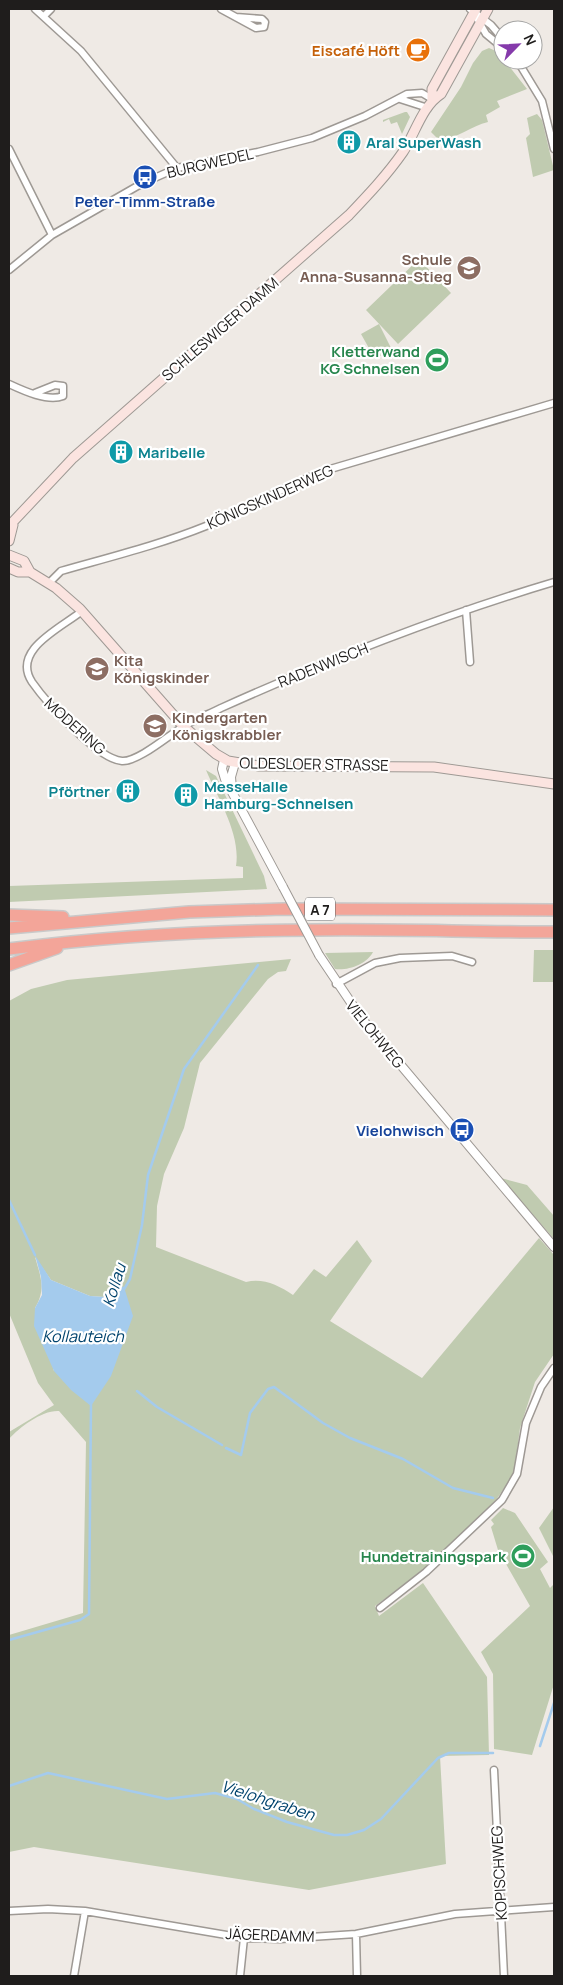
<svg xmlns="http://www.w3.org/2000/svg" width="563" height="1985" viewBox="0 0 563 1985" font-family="Manrope,sans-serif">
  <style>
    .green { fill: #c0cbb0; fill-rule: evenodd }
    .water { fill: #a4cbed }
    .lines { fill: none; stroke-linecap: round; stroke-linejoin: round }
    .stream { stroke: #a4cbed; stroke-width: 2.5 }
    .minor-casing { stroke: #9e9994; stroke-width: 9 }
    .tertiary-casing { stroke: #9e9994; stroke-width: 10 }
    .secondary-casing { stroke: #9e9994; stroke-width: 11 }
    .motorway-casing { stroke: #c9c9c9; stroke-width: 14 }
    .minor { stroke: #fff; stroke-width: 6 }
    .tertiary { stroke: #fff; stroke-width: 8 }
    .secondary { stroke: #fbe4e0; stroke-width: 9 }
    .motorway { stroke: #f3a599; stroke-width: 11 }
    .tertiary-bridge-casing { stroke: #9e9994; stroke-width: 10; stroke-linecap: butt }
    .tertiary-bridge { stroke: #fff; stroke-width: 8 }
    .labels { text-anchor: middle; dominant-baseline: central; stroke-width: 4.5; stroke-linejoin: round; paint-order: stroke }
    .shield { fill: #fff; stroke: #626160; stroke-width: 1 }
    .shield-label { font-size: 14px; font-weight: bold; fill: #1f1d1c }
    .food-label { font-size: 15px; font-weight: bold; fill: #c56008; stroke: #fff; text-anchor: end }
    .culture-label { font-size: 15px; font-weight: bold; fill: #0d838f; stroke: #fff; text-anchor: start }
    .street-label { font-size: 15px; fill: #1f1d1c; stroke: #fff }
    .transit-label { font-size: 15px; font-weight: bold; fill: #164399; stroke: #fff }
    .education-label { font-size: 15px; font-weight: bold; fill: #785e54; stroke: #fff; text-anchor: start }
    .leisure-label { font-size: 15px; font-weight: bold; fill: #27864d; stroke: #fff; text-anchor: end }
    .water-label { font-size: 16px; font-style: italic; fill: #00436d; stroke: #fff }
  </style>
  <rect width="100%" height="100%" fill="#efeae5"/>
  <path class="green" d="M489 48 498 52 527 89 497 101 500 107 486 115 488 122C471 126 456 140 438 139L431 132 461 87 473 63 482 51Z
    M405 112H407L410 117 402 134 397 122 391 124 389 119 383 122V120Z
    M537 114 542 120 554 170 533 177 526 138 530 134 527 118Z
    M419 259 451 293 398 344 366 310Z
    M379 324 392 350 375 359 361 334Z
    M206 770 216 776 264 876 267 889 9 902V886L243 878V867L236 866C241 834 218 799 206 770Z
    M534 950H554V982H533Z
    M373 952C367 964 348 971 335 969L325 953Z
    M291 959 286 971 278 972 268 979 200 1063 184 1128 164 1174 157 1206 156 1247 246 1282C263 1278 278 1285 293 1295L314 1269 326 1277 357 1240 372 1261 330 1321 422 1378 539 1238 554 1255V1354L535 1382 520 1428 514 1474 496 1500 426 1569 375 1606 379 1616 423 1583 487 1677 489 1755 440 1756 446 1864 309 1890 34 1847 9 1852V1635L83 1613 86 1442 59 1411C42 1410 20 1427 9 1439V1432L54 1405 38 1383 9 1313V1001L31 989 67 980ZM35 1257 51 1280 90 1296 105 1297 120 1286 54 1371 35 1308C46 1289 41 1278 35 1257Z
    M501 1178 527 1185 554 1216V1239Z
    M554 1507V1558L539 1528Z
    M503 1508 515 1513 548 1562 540 1569 550 1588 554 1584V1684L532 1755 494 1749 493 1674 481 1652 530 1606 498 1550 491 1527 494 1524 491 1520Z"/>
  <path class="water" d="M35 1255 51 1280 90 1296 105 1297 120 1286 124 1287 133 1316 111 1376 91 1406 71 1390 54 1371 34 1326 35 1308 42 1295 41 1277Z"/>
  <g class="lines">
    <path class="stream" d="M9 1200 35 1255
      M123 1291 130 1279 142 1225 148 1175 184 1069 258 965
      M137 1391 157 1407 222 1445
      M226 1448 241 1455 250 1413 268 1389 274 1387 323 1423 350 1438 403 1459 453 1488 493 1498
      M9 1640 80 1620 89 1614 91 1404
      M540 1746 554 1703
      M9 1786 48 1773 167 1799 215 1793 237 1799 254 1809 287 1822 334 1835H347L364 1830 381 1819 438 1758 449 1753H493"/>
    <defs>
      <path id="minor" d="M35 9 81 51 177 168
        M221 9 256 28 264 27 265 22 262 19 236 17
        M470 9 491 25 503 39
        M474 13 486 34 503 48
        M44 16 51 9
        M517 60 542 101 554 149
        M400 99 428 108
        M9 149 52 235
        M9 270 52 235 141 184 177 168 258 152 312 138 365 116 407 94 422 93 432 99
        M9 384C24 391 48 402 63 396V386L55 385 35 393
        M49 583 61 571C110 557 159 545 206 526 247 509 285 486 327 470L554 403
        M466 610 470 662
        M82 611C61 628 11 650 32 682 46 702 97 759 122 761 138 762 169 735 184 726 196 719 209 714 221 708 330 659 440 616 554 582
        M336 984 375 963 400 958 452 956 472 962
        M380 1608 426 1572 502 1500 517 1474 526 1423 541 1387 554 1368
        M494 1770 504 1976
        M9 1911 48 1909 85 1911 244 1938 280 1939 356 1934 455 1914 554 1907
        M356 1934 357 1976
        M74 1976 85 1911
        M240 1976 244 1938"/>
      <path id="tertiary" d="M224 760 222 769 225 779 283 887
        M232 789 231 777 235 763
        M319 955 362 1019 554 1247"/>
      <path id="secondary" d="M432 99V89L476 9
        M9 526 73 458 349 215C368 195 387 175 403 152 415 134 422 106 441 94L488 9
        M9 541 13 525
        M9 555 24 561 30 572 56 588 80 609 183 726 216 754 228 761 259 766 434 767 554 784
        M9 568 18 572H30"/>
      <path id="motorway" d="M9 915 63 917
        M9 928 189 912 283 909 554 910
        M9 949C110 936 213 930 315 930 395 929 475 932 554 932
        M9 965 57 948"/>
    </defs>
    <use href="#minor" class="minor-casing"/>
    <use href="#tertiary" class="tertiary-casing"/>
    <use href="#secondary" class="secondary-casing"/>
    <use href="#motorway" class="motorway-casing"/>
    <use href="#minor" class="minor"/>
    <use href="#tertiary" class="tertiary"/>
    <use href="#secondary" class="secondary"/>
    <use href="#motorway" class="motorway"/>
    <defs>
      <path id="tertiary-bridge" d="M283 887 319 955"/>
    </defs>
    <use href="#tertiary-bridge" class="tertiary-bridge-casing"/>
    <use href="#tertiary-bridge" class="tertiary-bridge"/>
  </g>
  <defs>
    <symbol id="cafe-disc" viewBox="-11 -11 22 22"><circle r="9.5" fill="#e8710a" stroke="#fff"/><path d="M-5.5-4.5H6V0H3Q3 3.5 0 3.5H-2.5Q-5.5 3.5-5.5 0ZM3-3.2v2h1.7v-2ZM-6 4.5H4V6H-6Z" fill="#fff"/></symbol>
    <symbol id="building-disc" viewBox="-11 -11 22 22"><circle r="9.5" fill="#0f9aa8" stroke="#fff"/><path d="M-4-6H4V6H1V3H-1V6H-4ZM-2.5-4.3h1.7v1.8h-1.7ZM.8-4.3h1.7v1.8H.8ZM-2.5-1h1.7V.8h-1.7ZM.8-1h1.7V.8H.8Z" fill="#fff"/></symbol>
    <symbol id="bus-disc" viewBox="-11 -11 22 22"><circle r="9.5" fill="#1a4fb4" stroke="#fff"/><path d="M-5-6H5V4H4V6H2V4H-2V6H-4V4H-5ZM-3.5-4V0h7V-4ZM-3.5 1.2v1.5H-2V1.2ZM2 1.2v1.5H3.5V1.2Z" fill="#fff"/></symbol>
    <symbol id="school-disc" viewBox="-11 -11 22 22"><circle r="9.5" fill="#8d6e63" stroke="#fff"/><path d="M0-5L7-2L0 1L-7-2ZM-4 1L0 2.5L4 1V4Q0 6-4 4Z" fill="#fff"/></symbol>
    <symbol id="stadium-disc" viewBox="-11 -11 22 22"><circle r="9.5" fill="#2e9e5b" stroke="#fff"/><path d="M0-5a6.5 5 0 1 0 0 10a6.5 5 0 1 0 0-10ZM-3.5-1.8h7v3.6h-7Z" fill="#fff"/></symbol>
  </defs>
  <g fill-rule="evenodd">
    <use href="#cafe-disc" x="404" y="36" width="28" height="28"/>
    <use href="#building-disc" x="335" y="128" width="28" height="28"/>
    <use href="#bus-disc" x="131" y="163" width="28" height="28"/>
    <use href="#school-disc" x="455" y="254" width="28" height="28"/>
    <use href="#stadium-disc" x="423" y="346" width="28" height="28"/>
    <use href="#building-disc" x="107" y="438" width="28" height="28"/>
    <use href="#school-disc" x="83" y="655" width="28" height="28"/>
    <use href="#school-disc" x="141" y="712" width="28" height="28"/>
    <use href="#building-disc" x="114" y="777" width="28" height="28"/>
    <use href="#building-disc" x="172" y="781" width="28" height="28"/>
    <use href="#bus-disc" x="448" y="1116" width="28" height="28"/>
    <use href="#stadium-disc" x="509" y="1542" width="28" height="28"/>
  </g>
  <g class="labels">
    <rect class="shield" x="305" y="897.5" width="30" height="23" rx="4"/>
    <g class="shield-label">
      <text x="320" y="909">A 7</text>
    </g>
    <g class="food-label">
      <text x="400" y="50">Eiscafé Höft</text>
    </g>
    <g class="culture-label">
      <text x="366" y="142">Aral SuperWash</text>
      <text x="138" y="452">Maribelle</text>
      <text x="204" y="786">MesseHalle<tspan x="204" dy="17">Hamburg-Schnelsen</tspan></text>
      <text x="110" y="791" text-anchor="end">Pförtner</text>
    </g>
    <g class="street-label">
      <text transform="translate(210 163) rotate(-13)">BURGWEDEL</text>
      <text transform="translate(220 329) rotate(-41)">SCHLESWIGER DAMM</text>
      <text transform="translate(270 497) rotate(-24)">KÖNIGSKINDERWEG</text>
      <text transform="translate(323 665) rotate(-22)">RADENWISCH</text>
      <text transform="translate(75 726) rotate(42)">MODERING</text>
      <text transform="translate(314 764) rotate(1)">OLDESLOER STRASSE</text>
      <text transform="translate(375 1034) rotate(51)">VIELOHWEG</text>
      <text transform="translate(499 1873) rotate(-93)">KOPISCHWEG</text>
      <text transform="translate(270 1935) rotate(2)">JÄGERDAMM</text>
    </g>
    <g class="transit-label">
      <text x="145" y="201">Peter-Timm-Straße</text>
      <text x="444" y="1130" text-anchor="end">Vielohwisch</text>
    </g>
    <g class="education-label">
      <text x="452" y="259" text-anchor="end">Schule<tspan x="452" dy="17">Anna-Susanna-Stieg</tspan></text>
      <text x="114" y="660">Kita<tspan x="114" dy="17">Königskinder</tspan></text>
      <text x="172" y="717">Kindergarten<tspan x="172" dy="17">Königskrabbler</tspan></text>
    </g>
    <g class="leisure-label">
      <text x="420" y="351">Kletterwand<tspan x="420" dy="17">KG Schnelsen</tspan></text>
      <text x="506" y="1556">Hundetrainingspark</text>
    </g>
    <g class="water-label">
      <text transform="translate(114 1285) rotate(-73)">Kollau</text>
      <text x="83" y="1336">Kollauteich</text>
      <text transform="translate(268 1800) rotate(18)">Vielohgraben</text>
    </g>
  </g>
  <rect width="563" height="1985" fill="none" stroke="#1f1d1c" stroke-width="20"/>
  <g transform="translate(518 45) rotate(66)"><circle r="24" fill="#ffffff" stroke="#a5a5a4"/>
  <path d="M0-4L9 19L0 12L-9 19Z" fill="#853aab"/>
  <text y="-8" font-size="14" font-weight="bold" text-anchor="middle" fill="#1f1d1c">N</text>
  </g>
</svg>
